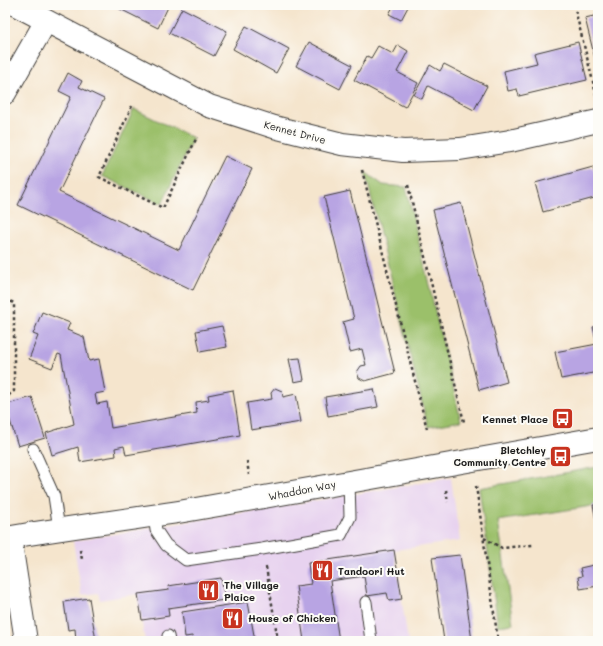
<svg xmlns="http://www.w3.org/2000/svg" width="603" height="646" viewBox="0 0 603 646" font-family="Mali,sans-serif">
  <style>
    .built { fill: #e7d2ef }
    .green { fill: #9bc06b; stroke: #5c6e44 }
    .building { fill: #b8a4e3 }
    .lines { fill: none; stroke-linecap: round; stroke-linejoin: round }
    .service-casing { stroke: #3d3a37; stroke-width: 13 }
    .minor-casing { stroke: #3d3a37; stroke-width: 24 }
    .tertiary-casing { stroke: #3d3a37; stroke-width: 24 }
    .path { stroke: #3d3a37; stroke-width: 2.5; stroke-dasharray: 3 3; stroke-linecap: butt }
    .service { stroke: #fff; stroke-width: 11 }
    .minor { stroke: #fff; stroke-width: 22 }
    .tertiary { stroke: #fff; stroke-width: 22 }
    .labels { text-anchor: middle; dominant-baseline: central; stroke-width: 4; stroke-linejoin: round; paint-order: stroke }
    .street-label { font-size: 10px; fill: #1c1c1c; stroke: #fdfcf7 }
    .poi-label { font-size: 10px; font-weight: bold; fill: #1c1c1c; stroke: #fdfcf7; text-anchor: start }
  </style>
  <rect width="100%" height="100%" fill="#fdfcf7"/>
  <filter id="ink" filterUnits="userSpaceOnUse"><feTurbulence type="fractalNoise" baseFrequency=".025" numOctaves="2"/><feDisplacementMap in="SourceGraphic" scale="8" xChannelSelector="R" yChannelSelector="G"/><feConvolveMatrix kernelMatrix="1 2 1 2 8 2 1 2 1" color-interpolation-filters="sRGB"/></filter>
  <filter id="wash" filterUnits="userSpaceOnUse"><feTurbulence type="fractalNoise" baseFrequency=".012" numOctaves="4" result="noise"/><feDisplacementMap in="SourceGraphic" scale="16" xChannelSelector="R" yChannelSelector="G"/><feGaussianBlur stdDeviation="0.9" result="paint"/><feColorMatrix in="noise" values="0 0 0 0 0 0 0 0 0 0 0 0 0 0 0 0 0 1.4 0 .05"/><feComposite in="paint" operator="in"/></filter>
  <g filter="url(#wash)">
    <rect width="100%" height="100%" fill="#f5e5cd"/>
    <path class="built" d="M451 478 460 541 394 550 408 641H145L137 594 100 600 98 593 82 595 73 541Z"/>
    <path class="green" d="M134 109 193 138 162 204 102 176Z
      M365 172 383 185 406 187 461 421 428 427Z
      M598 467V505L498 521 513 624 498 626 479 488Z"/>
    <g id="blocks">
      <path class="building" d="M112 5H169L158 28Z
        M394 5H409L401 20 389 14Z
        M182 8 227 31 214 56 169 33Z
        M598 15V66L597 67 585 18Z
        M246 26 289 49 276 73 233 49Z
        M309 42 352 65 340 89 296 66Z
        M578 42 587 80 519 96 517 89 508 91 504 71 537 63 534 53Z
        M398 45 408 51 397 72 418 83 405 107 354 80 367 56 371 58 378 46 393 54Z
        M444 64 487 86 474 110 428 86 422 99 414 95 430 65 440 71Z
        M68 73 82 81 79 87 104 99 59 192 179 250 225 156 252 169 193 290 18 205 71 97 59 91Z
        M593 167 595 174H598V197L543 212 535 183Z
        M350 191 395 373 365 381 359 378 357 372 361 366 366 365 362 349 350 352 343 322 354 319 324 197Z
        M461 203 507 382 479 390 433 210Z
        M42 312 70 323 67 330 84 337 89 361 99 359 105 392 95 394 97 404 107 402 111 428 197 413 196 402 209 400 208 395 233 390 240 435 126 455 124 446 115 448 116 456 80 462 78 447 52 455 46 433 74 424 61 355 58 354 52 368 29 359 38 336 33 334Z
        M222 326 227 347 200 352 196 331Z
        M598 326V372L561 379 555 352 597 344 593 327Z
        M300 358 304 380 294 382 289 359Z
        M275 388 282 391 283 397 296 394 301 422 251 430 247 403 272 399 271 393Z
        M374 389 378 407 328 416 325 397Z
        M32 397 45 438 18 446 5 405Z
        M593 505H598V526H597Z
        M394 550 402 599 389 601 387 593 367 596 364 576 330 581 339 641H304L296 586 311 584 308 563Z
        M460 555 472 641H444L432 558Z
        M598 564V586L580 589 578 577 582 576 580 568Z
        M221 578 225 600 168 608 169 616 142 620 138 594 169 590 168 586Z
        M89 598 96 641H76L75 629 68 630 64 602Z
        M248 602 255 641H193L192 636 185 637 182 612Z"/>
    </g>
  </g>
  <g filter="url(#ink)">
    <use href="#blocks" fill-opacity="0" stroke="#3d3a37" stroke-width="1"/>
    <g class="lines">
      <defs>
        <path id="service" d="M33 449 54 496 59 529
          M154 516 156 530 166 545 186 560 262 549 341 535 350 517 349 481
          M366 602 371 641
          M168 636 169 641"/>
        <path id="minor" d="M16 5 209 106 274 127 342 144 403 151 460 149 510 141 598 121
          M5 93 46 21
          M10 537 26 641"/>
        <path id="tertiary" d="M5 538C67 527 129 520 190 510 326 487 462 461 598 438"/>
      </defs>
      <use href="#service" class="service-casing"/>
      <use href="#minor" class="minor-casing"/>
      <use href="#tertiary" class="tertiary-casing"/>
      <path class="path" d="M574 5 597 98
        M132 106 99 177 163 208 197 137
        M362 170 427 429
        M408 185 464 422
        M5 299 14 303V391L5 398
        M247 461 249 475
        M476 486 498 641
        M446 490 448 502
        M5 493 9 504
        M484 538 502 548 533 545
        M80 550 82 559
        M266 567 278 641"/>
      <use href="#service" class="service"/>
      <use href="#minor" class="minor"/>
      <use href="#tertiary" class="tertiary"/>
    </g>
  </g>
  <defs>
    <symbol id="bus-square" viewBox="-11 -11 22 22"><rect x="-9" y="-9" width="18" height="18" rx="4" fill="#c8321e" stroke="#fdfcf7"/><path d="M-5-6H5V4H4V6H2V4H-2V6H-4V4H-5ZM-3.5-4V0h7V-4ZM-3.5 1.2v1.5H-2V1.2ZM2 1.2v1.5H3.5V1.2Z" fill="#fff"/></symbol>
    <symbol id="restaurant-square" viewBox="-11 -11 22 22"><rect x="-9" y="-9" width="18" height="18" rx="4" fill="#c8321e" stroke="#fdfcf7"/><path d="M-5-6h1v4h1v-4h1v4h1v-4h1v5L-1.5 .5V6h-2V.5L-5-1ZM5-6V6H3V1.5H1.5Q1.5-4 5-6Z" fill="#fff"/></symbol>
  </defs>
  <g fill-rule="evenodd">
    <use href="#bus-square" x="550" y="406" width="25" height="25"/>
    <use href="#bus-square" x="548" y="444" width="25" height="25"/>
    <use href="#restaurant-square" x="310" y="558" width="25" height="25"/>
    <use href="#restaurant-square" x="196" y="578" width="25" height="25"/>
    <use href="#restaurant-square" x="220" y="606" width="25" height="25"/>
  </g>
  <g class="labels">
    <g class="street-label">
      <text transform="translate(295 132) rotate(15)">Kennet Drive</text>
      <text transform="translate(302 490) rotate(-11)">Whaddon Way</text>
    </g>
    <g class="poi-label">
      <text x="548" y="419" text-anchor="end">Kennet Place</text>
      <text x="546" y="450" text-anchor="end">Bletchley<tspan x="546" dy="12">Community Centre</tspan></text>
      <text x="338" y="571">Tandoori Hut</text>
      <text x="224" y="585">The Village<tspan x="224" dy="12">Plaice</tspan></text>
      <text x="248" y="618">House of Chicken</text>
    </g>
  </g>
  <rect width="603" height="646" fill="none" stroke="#fdfcf7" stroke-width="20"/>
</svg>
